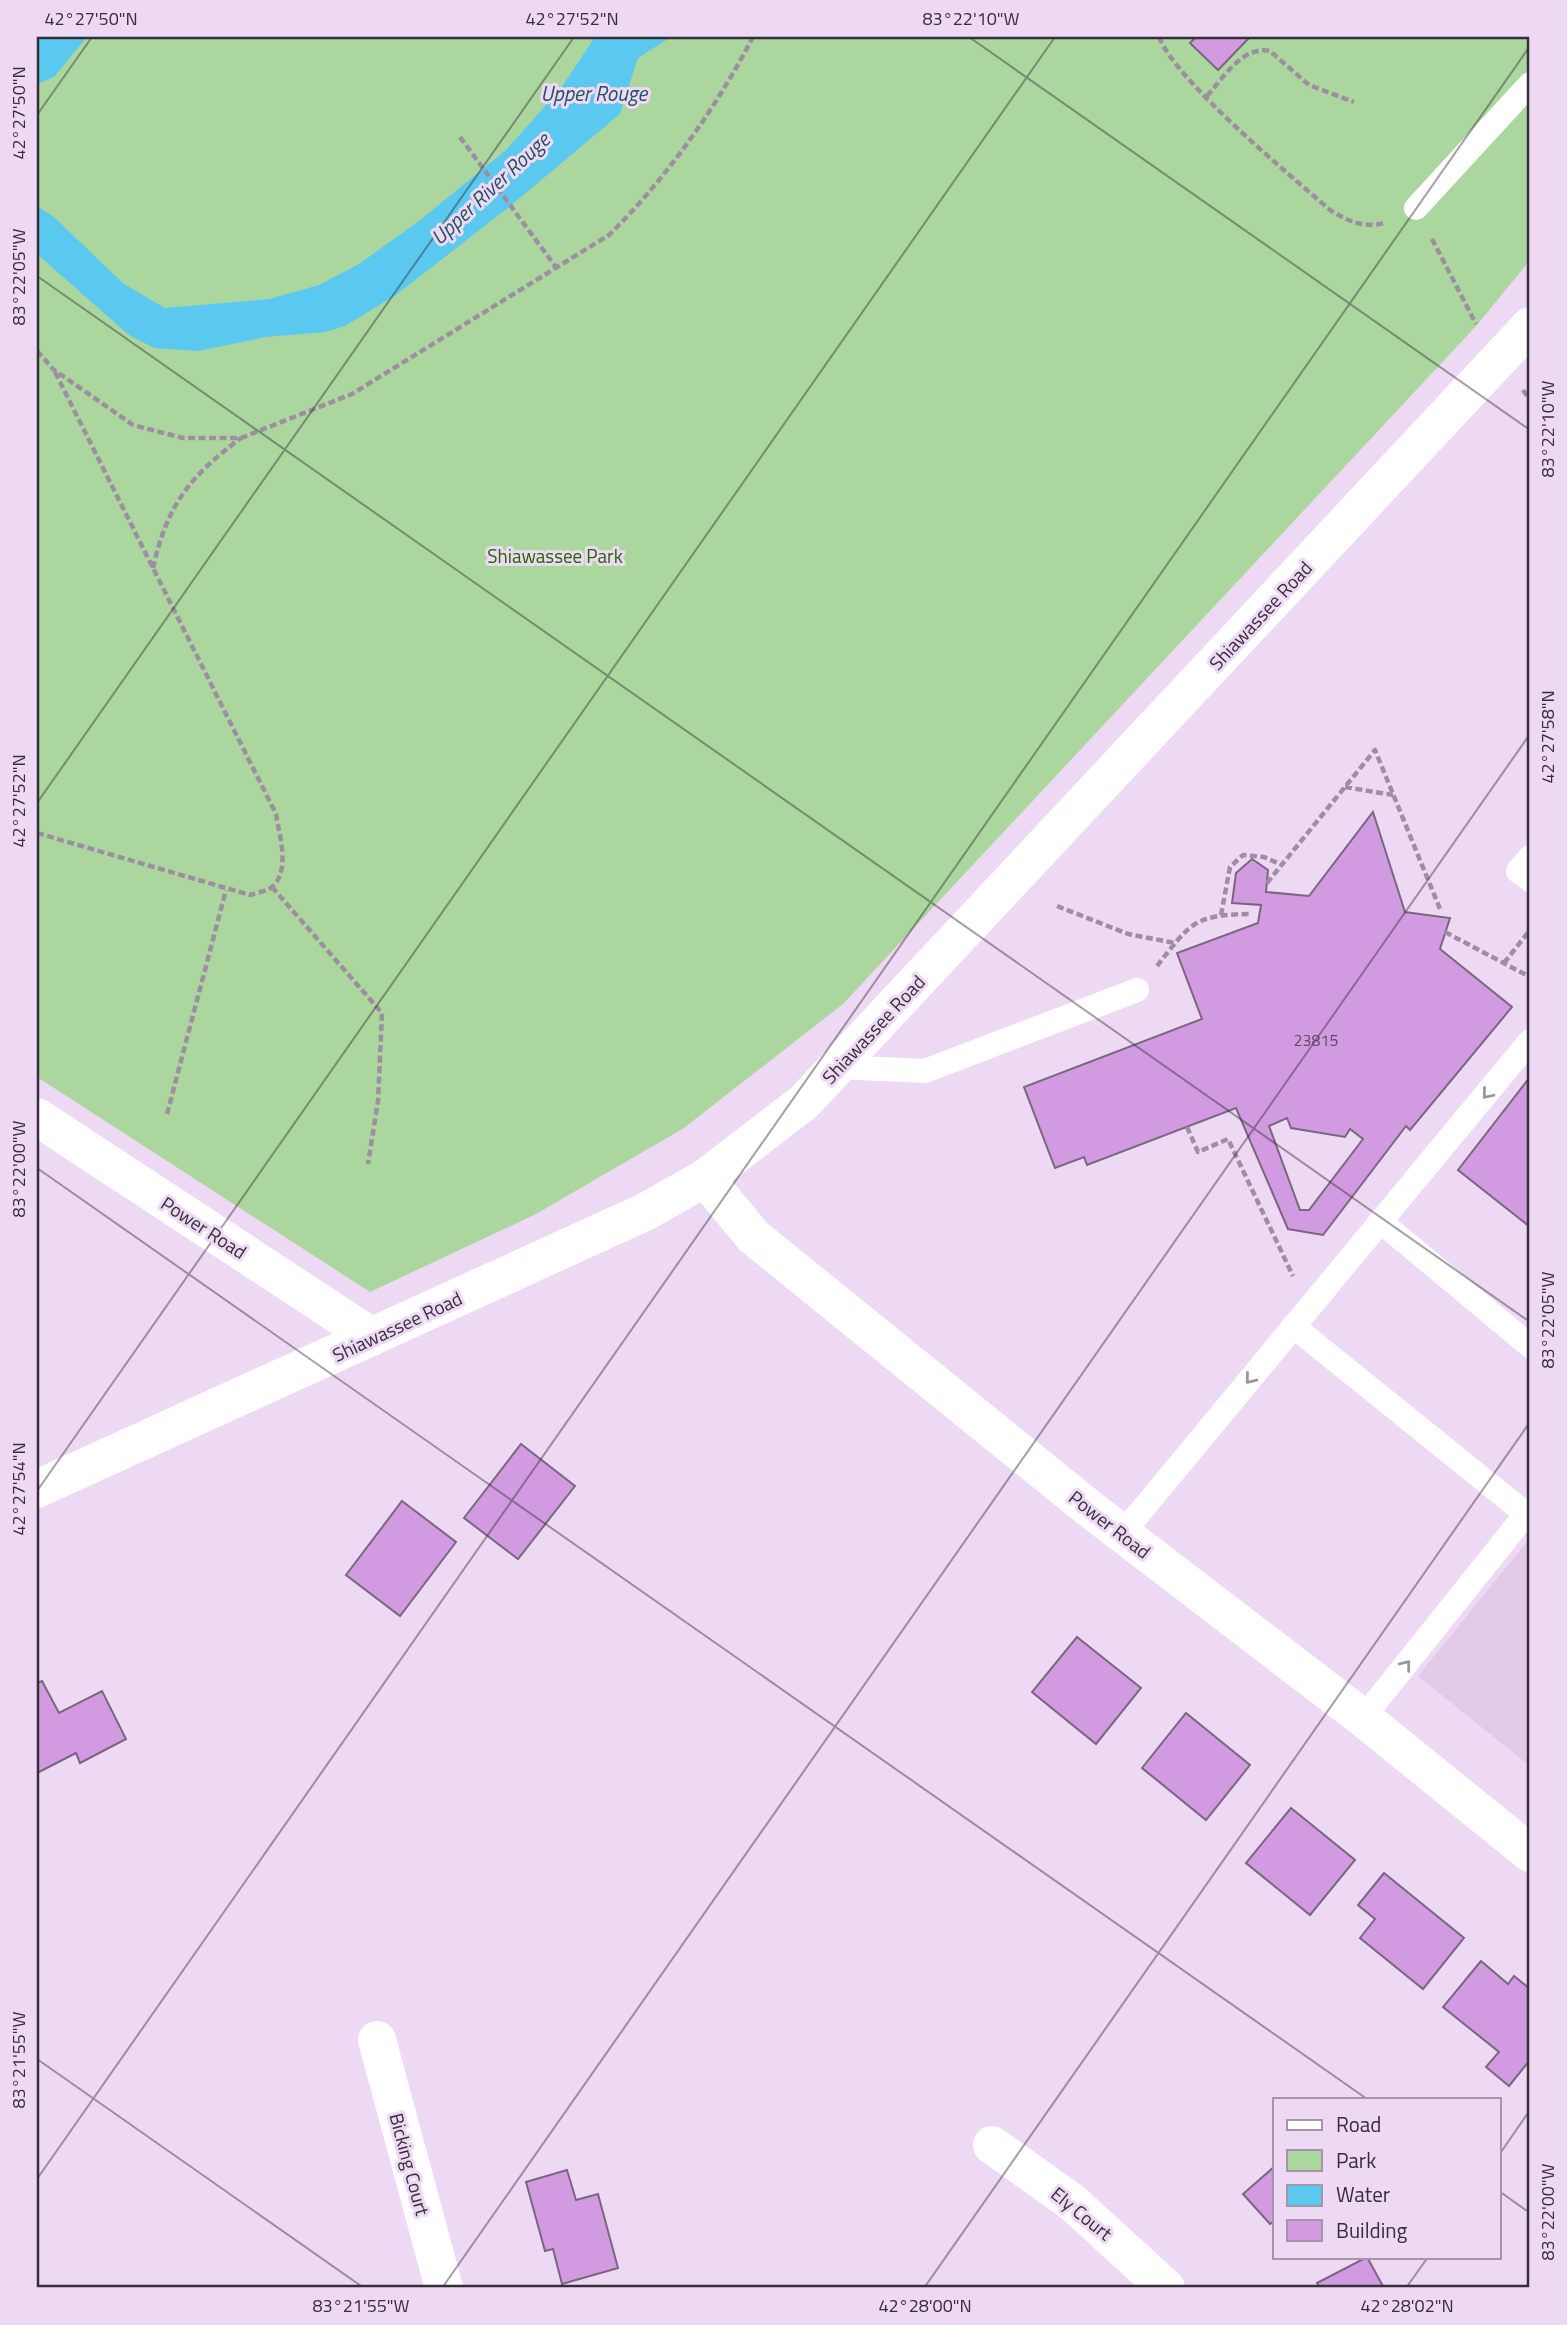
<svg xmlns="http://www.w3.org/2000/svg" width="1567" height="2325" viewBox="0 0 1567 2325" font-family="'Titillium Web',sans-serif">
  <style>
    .built { fill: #e1c9e8 }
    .green { fill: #abd79f }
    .water { fill: #5bc9ef }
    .building { fill: #d29be1; stroke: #79677e; stroke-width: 2; fill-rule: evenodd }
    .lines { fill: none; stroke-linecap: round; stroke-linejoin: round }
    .path { stroke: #9e8ea2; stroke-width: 4.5; stroke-dasharray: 7 3.5; stroke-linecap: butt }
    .service { stroke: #fff; stroke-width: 24 }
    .minor { stroke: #fff; stroke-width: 38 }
    .tertiary { stroke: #fff; stroke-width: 38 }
    .oneway { stroke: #9a969c }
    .ticks { fill: none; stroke: #362e38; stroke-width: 2; stroke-opacity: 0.45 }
    .labels { text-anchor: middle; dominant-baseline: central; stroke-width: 6; stroke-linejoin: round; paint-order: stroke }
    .number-label { font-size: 16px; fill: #5d4962 }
    .park-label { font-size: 19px; fill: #1f6600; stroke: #eed9f4 }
    .street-label { font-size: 19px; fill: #362e38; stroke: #eed9f4 }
    .water-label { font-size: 21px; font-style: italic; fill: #225161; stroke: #eed9f4 }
    .neatline { fill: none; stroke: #362e38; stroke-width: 2.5 }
    .ticks-label { font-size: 18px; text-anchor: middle; fill: #362e38 }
  </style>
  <rect width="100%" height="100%" fill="#eed9f4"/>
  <path class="built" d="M1530 1538V1766L1418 1676Z"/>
  <path class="green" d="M37 37H1530V260L1477 325 843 1004 684 1128 536 1214 370 1292 37 1077Z"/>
  <path class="water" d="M37 37H87L54 77 37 84Z
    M595 37H671L638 58 620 114 509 207 396 295 345 326 326 332 266 337 199 351 154 348 129 335 37 254V206L54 217 124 284 165 308 269 299 319 285 359 264 419 221 506 150 561 88Z"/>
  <path class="building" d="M1196 37H1247L1249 38 1218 70 1190 43Z
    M1373 812 1405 912 1450 918 1440 949 1512 1007 1410 1130 1406 1126 1323 1235 1288 1229 1236 1108 1087 1165 1084 1157 1055 1168 1024 1087 1202 1019 1177 953 1258 923 1261 905 1232 903 1236 873 1252 859 1268 870 1266 892 1309 896ZM1287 1118 1291 1128 1345 1137 1350 1129 1363 1139 1309 1210H1300L1269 1126Z
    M1530 1077V1227L1458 1170Z
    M521 1444 575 1486 518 1559 464 1518Z
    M402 1501 456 1542 400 1616 346 1575Z
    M1077 1637 1141 1688 1096 1744 1032 1692Z
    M42 1681 59 1713 102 1691 126 1739 80 1763 76 1753 37 1773V1683Z
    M1186 1713 1250 1765 1206 1820 1142 1768Z
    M1291 1808 1355 1860 1310 1915 1246 1863Z
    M1384 1873 1464 1938 1423 1989 1360 1938 1375 1919 1358 1905Z
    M1481 1961 1508 1984 1514 1976 1530 1989V2060L1509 2086 1486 2067 1499 2052 1443 2007Z
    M1275 2166V2221L1270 2224 1243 2194Z
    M567 2170 576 2200 598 2194 618 2268 562 2284 553 2249 545 2251 526 2182Z
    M1367 2257 1384 2288H1320L1317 2283Z"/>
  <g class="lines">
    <path class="path" d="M1159 37C1177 82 1289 174 1330 210 1350 222 1362 228 1385 223
      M1207 96C1223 78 1243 45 1270 51L1309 85 1354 102
      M460 137 555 266
      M1432 239 1476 324
      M37 351 53 369 133 425 183 438H241L352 394 609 235C666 179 716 108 753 37
      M1523 390 1530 400
      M153 568C167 505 190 476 241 438
      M1345 787 1393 795
      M37 833 250 895C257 893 267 891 272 887 291 871 279 834 276 814L54 370
      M1267 883 1375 750 1440 909
      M272 887 382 1013 378 1101 368 1164
      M1057 906 1128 934 1175 943
      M1221 915 1230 867 1243 855 1264 857 1282 865
      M1445 932 1530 977
      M1504 963 1530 930
      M1157 966C1191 923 1193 915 1250 914
      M167 1114 226 890
      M1187 1127 1198 1152 1228 1139 1293 1276"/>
    <path class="service" d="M1416 208 1530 84
      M1530 857 1518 871 1530 880
      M837 1067 925 1071 1137 990
      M1380 1221 1530 1346
      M1293 1326 1526 1514
      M1122 1534 1530 1041
      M1363 1718 1530 1509"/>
    <path class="minor" d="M705 1178 754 1237 1090 1509 1363 1718 1530 1853
      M377 2040 444 2288
      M992 2145 1073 2203 1166 2288"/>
    <path class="tertiary" d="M37 1117 372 1337
      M37 1489 645 1212 705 1178 804 1102 1530 326"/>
  </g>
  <defs><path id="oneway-chevron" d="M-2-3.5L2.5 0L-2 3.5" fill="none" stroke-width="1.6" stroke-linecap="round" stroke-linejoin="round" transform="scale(1.75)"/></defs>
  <g class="oneway">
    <use href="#oneway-chevron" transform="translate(1487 1094) rotate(130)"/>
    <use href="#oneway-chevron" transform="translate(1250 1379) rotate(129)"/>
    <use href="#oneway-chevron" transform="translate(1406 1665) rotate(-52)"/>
  </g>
  <path class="ticks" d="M969 37 1530 430M37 115 92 37M37 276 1530 1322M37 803 574 37M37 1168 1367 2099M37 1491 1055 37M37 2059 364 2288M1499 2155 1530 2110M37 2179 1530 46M1499 2191 1530 2213M442 2288 1530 734M924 2288 1530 1422M1406 2288 1428 2257"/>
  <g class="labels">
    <g class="number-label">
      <text x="1316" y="1040">23815</text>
    </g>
    <g class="park-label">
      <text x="555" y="555">Shiawassee Park</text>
    </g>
    <g class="street-label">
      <text transform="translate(1260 615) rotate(-47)">Shiawassee Road</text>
      <text transform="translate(873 1029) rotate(-47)">Shiawassee Road</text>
      <text transform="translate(204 1227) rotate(33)">Power Road</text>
      <text transform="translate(397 1326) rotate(-25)">Shiawassee Road</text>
      <text transform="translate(1110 1524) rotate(38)">Power Road</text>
      <text transform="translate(410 2164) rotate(75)">Bicking Court</text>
      <text transform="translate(1082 2213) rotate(39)">Ely Court</text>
    </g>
    <g class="water-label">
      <text x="594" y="93">Upper Rouge</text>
      <text transform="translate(490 188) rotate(-43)">Upper River Rouge</text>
    </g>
  </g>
  <rect width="1567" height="2325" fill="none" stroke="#eed9f4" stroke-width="77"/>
  <rect x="1273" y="2098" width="228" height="161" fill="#eed9f4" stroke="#a495a9" stroke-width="2"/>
  <rect x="1287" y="2120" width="35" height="10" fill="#ffffff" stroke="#a495a9" stroke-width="2"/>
  <text x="1336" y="2132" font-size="21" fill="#362e38">Road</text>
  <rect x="1287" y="2150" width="35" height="21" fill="#abd79f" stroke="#a495a9" stroke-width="2"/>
  <text x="1336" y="2168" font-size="21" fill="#362e38">Park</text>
  <rect x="1287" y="2185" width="35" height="21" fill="#5bc9ef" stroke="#a495a9" stroke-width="2"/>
  <text x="1336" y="2202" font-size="21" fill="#362e38">Water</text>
  <rect x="1287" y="2220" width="35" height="21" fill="#d29be1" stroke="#a495a9" stroke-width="2"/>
  <text x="1336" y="2238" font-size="21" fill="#362e38">Building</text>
  <rect x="38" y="38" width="1490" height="2248" class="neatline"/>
  <g class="ticks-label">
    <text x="91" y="25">42°27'50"N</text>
    <text x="572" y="25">42°27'52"N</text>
    <text x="971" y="25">83°22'10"W</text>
    <text transform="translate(19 113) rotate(-90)" y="6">42°27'50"N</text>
    <text transform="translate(19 277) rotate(-90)" y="6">83°22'05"W</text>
    <text transform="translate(1548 429) rotate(-90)" y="6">83°22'10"W</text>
    <text transform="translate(1548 737) rotate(-90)" y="6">42°27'58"N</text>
    <text transform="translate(19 801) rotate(-90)" y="6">42°27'52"N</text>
    <text transform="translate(19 1169) rotate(-90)" y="6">83°22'00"W</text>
    <text transform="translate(1548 1320) rotate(-90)" y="6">83°22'05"W</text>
    <text transform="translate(19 1489) rotate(-90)" y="6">42°27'54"N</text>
    <text transform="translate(19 2060) rotate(-90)" y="6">83°21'55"W</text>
    <text transform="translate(1548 2212) rotate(-90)" y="6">83°22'00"W</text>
    <text x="361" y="2312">83°21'55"W</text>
    <text x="925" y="2312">42°28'00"N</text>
    <text x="1407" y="2312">42°28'02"N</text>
  </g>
</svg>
